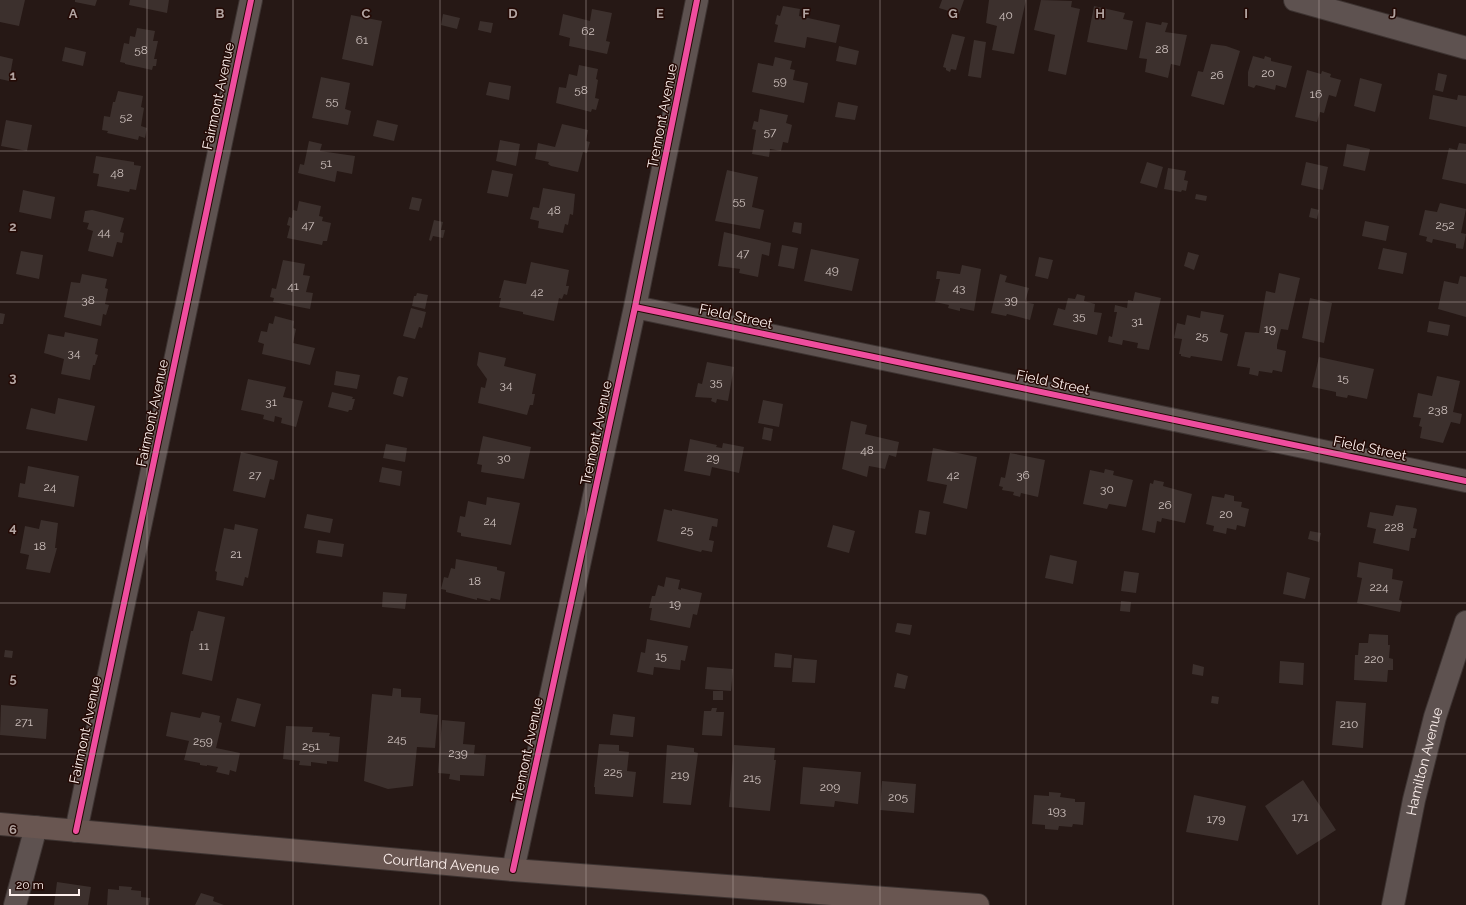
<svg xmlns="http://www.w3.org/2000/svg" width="1466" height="905" viewBox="0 0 1466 905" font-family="Raleway,sans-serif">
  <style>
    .building { fill: #3c302d }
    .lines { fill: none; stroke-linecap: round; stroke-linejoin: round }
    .minor-casing { stroke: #3d3331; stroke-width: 24 }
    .tertiary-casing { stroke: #3d3331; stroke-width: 24 }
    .primary-casing { stroke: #3d3331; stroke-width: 24 }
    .minor { stroke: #5e5250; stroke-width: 22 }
    .tertiary { stroke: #5e5250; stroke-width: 22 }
    .primary { stroke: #695651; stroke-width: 22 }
    .cycleway-casing { stroke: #240a05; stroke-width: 8 }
    .cycleway { stroke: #ef4d9e; stroke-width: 6 }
    .grid { fill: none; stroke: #b2a4a1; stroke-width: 1; stroke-opacity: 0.55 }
    .labels { text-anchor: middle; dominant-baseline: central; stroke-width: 3; stroke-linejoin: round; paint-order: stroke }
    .number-label { font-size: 12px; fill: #cdc0bd }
    .street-label { font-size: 14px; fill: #fdf0ed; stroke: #240a05 }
    .grid-label { font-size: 13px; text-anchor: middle; font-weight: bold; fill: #b2a4a1; stroke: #240a05; stroke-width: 3; stroke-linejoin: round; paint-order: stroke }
  </style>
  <rect width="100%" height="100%" fill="#261815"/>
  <path class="building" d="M0 0H25L19 26 0 22Z
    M75 0H97L95 6 75 2Z
    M130 0H169L167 13 129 5Z
    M942 0H964L959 14 939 8Z
    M989 0H1026L1014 54 992 50 997 26 986 23Z
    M1041 0 1072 1 1071 7 1080 9 1066 75 1048 71 1055 35 1034 30Z
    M783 6 800 9 799 16 840 25 836 43 807 37 805 48 774 42 778 25 775 24 777 15 780 16Z
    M1094 6 1125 13 1123 19 1133 21 1127 50 1087 42Z
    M592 9 612 13 606 41 610 42 607 54 569 46 570 38 559 35 563 14 590 21Z
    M443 14 460 18 457 29 441 25Z
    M351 15 382 21 373 66 342 59Z
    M480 21 493 23 491 33 478 30Z
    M1146 22 1161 25 1162 22 1168 23 1165 32 1187 35 1180 66 1171 64 1168 78 1145 72 1147 59 1139 58Z
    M137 28 155 31 153 41H158L154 59H157L156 66H153L152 70 125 64V63L120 62 124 43 129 44 130 36 135 37Z
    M952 34 965 37 956 70 951 69 950 72 946 70V68L943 67Z
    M974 40 986 42 981 78 968 76Z
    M1211 44 1226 46 1240 51 1224 105 1191 96 1198 71 1203 72Z
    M839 46 859 51 856 65 836 61Z
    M65 47 86 52 83 66 62 61Z
    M0 56 13 59 9 81 0 79Z
    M1253 56 1264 59 1265 56 1271 58V61L1292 66 1286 88 1276 85 1275 90 1256 85 1254 88 1248 86V72Z
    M775 57 792 61 790 69 795 70 793 80 808 83 804 103 752 92 758 63 773 66Z
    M579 65 598 69 596 79 598 80 595 98 599 99 596 110 592 109 591 112 556 103 559 87 566 88 569 74 577 76Z
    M1307 70 1321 74 1322 71 1331 74 1330 77 1341 80 1336 97 1329 95 1324 113 1320 112 1317 122 1295 117Z
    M1438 73 1447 75 1443 92 1435 90Z
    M321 77 350 83 345 109 351 111 348 125 312 118Z
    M1360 78 1382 84 1375 112 1354 106Z
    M489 82 511 86 509 100 486 95Z
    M118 91 143 96 141 107 144 108 141 126 147 128 145 138 139 136 138 140 107 133 108 131 102 130 104 116 110 117 113 102H115Z
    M1433 95 1457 100 1458 95 1466 96V127L1429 119Z
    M838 102 858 106 855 120 835 117Z
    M760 109 788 115 786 123 792 125 788 143 783 142 781 151 770 149 769 157 752 154 756 130 752 129 754 121 758 122Z
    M6 120 32 125 27 151 1 146Z
    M377 120 398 125 394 141 373 136Z
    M562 124 588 130 586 141 590 142 587 153 583 152 578 172 551 166 548 164 549 162 535 159 538 143 555 147Z
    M500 140 520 144 516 166 496 161Z
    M309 141 322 144 320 151 355 156 352 174 337 171 335 182 298 173 300 164 304 165Z
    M1459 143 1466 144V184L1442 179 1449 148 1457 150Z
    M1347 144 1370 149 1365 171 1343 166Z
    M96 156 134 162V165L141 166 136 190 130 189 129 192 97 186 99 174 93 173Z
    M1147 162 1163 167 1157 188 1140 183Z
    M1306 162 1328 167 1323 190 1301 185Z
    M1168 168 1186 171 1184 180 1188 181 1186 191 1182 190 1181 192 1164 189Z
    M492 170 513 174 508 197 487 193Z
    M727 170 758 177 752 207 764 210 760 229 715 221Z
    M543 188 575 194 573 215 570 214 568 225 565 224 563 233 538 228 539 221 530 219 533 207 539 208Z
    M23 190 55 197 51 219 19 212Z
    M1196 194 1207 196 1206 201 1195 199Z
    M412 197 422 199 419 211 409 209Z
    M299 201 321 206 319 216 323 217 322 221 331 223 327 241H323L322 245 287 238 290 226 287 225 289 217 292 218 293 210 297 211Z
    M1440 203 1466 209 1461 233 1466 234 1463 249 1456 248V244L1433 239 1432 243 1426 241 1427 237 1419 235 1425 210 1437 212Z
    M1311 208 1319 210 1317 219 1309 217Z
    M92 210 124 218 120 232 124 233 122 243 117 242 113 257 88 251 93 231 87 229 89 223 83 222 85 211Z
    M434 220 443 222 441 230H445L443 238 433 236 431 241 429 240Z
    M1365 221 1389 226 1386 241 1362 236Z
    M794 222 802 223 801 234 792 232Z
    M724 232 771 243 769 256 762 254 758 277 739 273 740 269 718 266Z
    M782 245 798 248 794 269 778 266Z
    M1383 248 1407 253 1403 274 1378 269Z
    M811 249 859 259 852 291 804 281Z
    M21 251 43 255 39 279 16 274Z
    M1188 252 1199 255 1194 270 1184 266Z
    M1039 257 1053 260 1048 279 1035 276Z
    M283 260 305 264 303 275 310 276 306 292 313 293 310 309 273 302 274 298 270 297 272 288 276 289Z
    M531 262 569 270 566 286H569L567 295 564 294 562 299 559 298 554 321 523 314V312L499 307 501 298H499L504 280 526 284Z
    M962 265 981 269 974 311 960 308V311L948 308 949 305 935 302 940 279H936L937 271 960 274Z
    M1279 273 1300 278 1288 330 1281 329 1277 345V349L1286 351 1282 372 1273 370 1272 373 1259 371 1258 376 1249 374 1250 368 1237 366 1245 332 1259 333 1266 291 1275 293Z
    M82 274 107 279 105 288 108 289 105 304 109 305 106 315 103 314 101 326 64 317 71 282 80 283Z
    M1000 274 1007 276 1005 282 1029 288 1025 302 1034 304 1030 320 1007 314 1006 316 991 313Z
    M1460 276 1466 277V317L1438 309 1444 281 1458 284Z
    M1135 292 1161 298 1149 350 1137 348 1138 343 1123 340 1122 345 1108 342 1109 336 1112 337 1117 312H1114L1115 305 1127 308 1128 300 1133 301Z
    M417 293 428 295 425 309 412 306 414 296H416Z
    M1077 294 1085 296 1084 301 1095 304 1094 312 1102 313 1097 335 1053 325 1058 308 1065 310 1068 298 1075 299Z
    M1310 298 1332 303 1324 343 1302 338Z
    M411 308 426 312 422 328 419 327 415 339 403 336Z
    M1201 311 1224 315 1220 332 1228 334 1222 361 1191 356 1190 358 1181 356V354H1179L1182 339 1174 338 1177 323 1185 325 1187 315 1200 318Z
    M0 313 5 314 3 324H0Z
    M275 316 294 321 293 328 296 329 293 343 315 348 310 365 262 354 264 344 258 342 261 331 267 332 269 323 273 324Z
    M1429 321 1450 325 1448 336 1427 332Z
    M65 332 98 339 95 354 98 355 95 365H93L90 380 61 374 64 359 44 353 48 334 64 337Z
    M479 352 506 358 504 366 536 374 532 394H535L533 405H530L527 415 478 403 481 387 485 388 487 379 477 365Z
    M1319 357 1374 369 1367 399 1348 395 1347 398 1336 396V392L1312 387Z
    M707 362 734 367 728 401 717 399 716 403 711 401 712 398 695 397 698 383 702 384Z
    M336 371 360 375 357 389 334 385Z
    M399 376 408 378 403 397 393 394 397 378Z
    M1437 376 1460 381 1453 412 1462 414 1460 424 1451 422 1443 443 1420 438 1422 427 1419 426 1421 418 1413 417 1418 393 1432 396Z
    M248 379 286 387 283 397 303 401 296 427 281 423 282 418 275 416 274 422 263 419 264 415 241 410Z
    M332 392 353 397 352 399H355L352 410H349L348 412 328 407Z
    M58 398 95 406 87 441 26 429 31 408 55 414Z
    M763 400 783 404 779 427 758 423Z
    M851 421 867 425 865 434 899 442 896 457 889 455 885 469 869 466 867 477 842 469Z
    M764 427 773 429 771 441 762 439Z
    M483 436 531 447 524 479 481 472 482 465 477 464Z
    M690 439 717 445 716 447 722 448 723 443 744 447 739 473 712 467 710 476 684 471Z
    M386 444 407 448 405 462 383 458Z
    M933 448 977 457 967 509 943 503 947 485 927 481Z
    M241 452 278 461 274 480 270 479 265 498 233 491Z
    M1010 453 1045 460 1038 497 1021 493 1020 497 1013 495 1014 492 1002 490 1003 487 999 486 1001 477 1005 478Z
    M28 466 79 476 74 507 18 497 20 483 25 484Z
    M382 467 402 471 400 486 379 482Z
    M1105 469 1114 471 1113 475 1133 480 1126 507 1109 504 1107 509 1083 504 1090 470 1104 473Z
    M1154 480 1164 482 1163 486 1192 494 1185 523 1162 518 1161 522 1157 521 1155 533 1142 530 1150 483 1153 484Z
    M1225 494 1234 496V501L1242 502 1241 507 1249 509 1245 527 1237 525 1236 530 1227 528 1226 534 1213 531 1214 526 1206 524 1212 496 1224 498Z
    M487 497 520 503 511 545 461 536V533L457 532 460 516 465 517 468 501 486 505Z
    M1396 505 1416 508 1417 510 1413 528 1417 529 1415 538H1411L1409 551 1373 543 1376 529 1367 527 1370 512 1393 516Z
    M664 509 672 511V509L718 519 717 527 712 526 709 540 714 541 712 552 702 550 701 552 657 541Z
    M919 510 930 512 926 535 915 533Z
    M307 514 333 519 330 533 304 528Z
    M41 520 58 523 55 548H57L50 573 26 569 29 555 20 553 25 526 39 529Z
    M235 524 258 529 248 578 245 577 243 586 216 580 217 572 215 571 224 528 234 530Z
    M833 525 855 531 849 553 827 547Z
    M1310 531 1321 533 1319 542 1308 539Z
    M318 540 344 544 342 557 316 553Z
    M1050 555 1077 561 1073 584 1045 578Z
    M456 559 497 567V570L505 572 500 600 491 598 490 601 477 598V600L446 592V590L441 589 444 577 448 578 451 568 455 569Z
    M1359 562 1393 569 1392 579 1403 581 1399 600 1402 601 1400 612 1357 603 1362 578 1357 577Z
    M1124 571 1139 573 1136 593 1121 591Z
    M1287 572 1310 578 1305 599 1283 594Z
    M666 577 680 580 678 589 681 590V588L702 593 697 615 693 614 690 628 650 620 652 608H649L652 596H655L658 585 664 587Z
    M383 592 407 594 405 609 382 607Z
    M1121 601 1131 602 1130 612 1120 611Z
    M198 611 225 617 212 681 182 674 191 631H193Z
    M897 623 912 625 910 635 895 632Z
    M1369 634 1388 635V645H1390L1389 658 1393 659V670H1388L1387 682 1354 680 1355 655H1358L1359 643H1368Z
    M647 639 688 646 685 661 681 660 680 670 654 667 653 675 637 672 641 652 645 653Z
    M5 650 13 651 12 658 4 657Z
    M775 653 792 655 791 668 774 667Z
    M794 658 817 660 815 683 792 682Z
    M1280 661 1304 663 1303 685 1279 683Z
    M1193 664 1204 667 1203 676 1192 674Z
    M707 667 733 669 731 691 705 689Z
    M897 673 908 676 905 689 894 687Z
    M393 688 401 689V697L421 698 420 713 438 715 435 748 417 747 413 786 388 789 364 781 372 694 392 696Z
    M713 691H723V700H713Z
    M1212 696 1219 697 1218 704 1211 703Z
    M237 698 261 704 255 727 231 721Z
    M1336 701 1366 703 1363 748 1332 745Z
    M1 705 48 709 46 739 0 735Z
    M712 708H717L716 712H724L722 736 702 735 704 711H711Z
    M171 712 200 718 202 712 220 716 219 722 222 723 216 748 240 753 236 772 230 770 229 775 216 772 218 767 207 765V766L200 765V763L184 760 189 741 166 736Z
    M613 714 635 717 633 737 610 735Z
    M442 720 465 722 463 744 475 745 474 754 486 755 484 776 460 775V781L449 779 450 774 438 773Z
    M286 726 313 727 312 732 330 733 329 736 340 737 338 762 327 761V764L311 762V766L299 765 300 761 283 759Z
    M599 744 619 745V751L629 752 627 771 636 772 633 797 595 794V787H594Z
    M667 745 694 748V752L698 753 691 805 663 803Z
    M734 745 775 748 774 760H776L770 811 729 807Z
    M803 767 861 772 858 804 835 801 834 807 800 804Z
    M1303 780 1336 830 1297 855 1265 806Z
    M882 781 916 784 914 813 880 810Z
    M1049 792 1061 793 1060 797 1075 799V802H1085L1083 825 1073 824 1072 827 1059 826 1058 830 1045 829V825L1032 824 1034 795 1049 796Z
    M1194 795 1246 806 1238 841 1186 832Z
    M57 882 91 887 88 905H54Z
    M119 886 132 887 131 890 141 891V897L150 898 149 905H107L108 889 119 890Z
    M201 893 214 897 213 901 224 905H195Z"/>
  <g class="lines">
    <defs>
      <path id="minor" d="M1295 0 1466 48
        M635 307 1466 481
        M76 831 251 0
        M513 870 635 307 697 0
        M15 905 36 827"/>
      <g id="tertiary">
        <path id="s1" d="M1393 905 1414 800 1435 717 1466 622"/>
      </g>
      <g id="primary">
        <path id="s2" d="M0 824 513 870 978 905"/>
      </g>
    </defs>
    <use href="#minor" class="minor-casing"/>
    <use href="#tertiary" class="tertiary-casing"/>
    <use href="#primary" class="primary-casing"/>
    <use href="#minor" class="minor"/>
    <use href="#tertiary" class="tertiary"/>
    <use href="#primary" class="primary"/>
    <defs>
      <path id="cycleway" d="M635 307 1466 481
        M76 831 251 0
        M513 870 635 307 697 0"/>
    </defs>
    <use href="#cycleway" class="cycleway-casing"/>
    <use href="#cycleway" class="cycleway"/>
  </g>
  <path class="grid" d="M147 0V905M293 0V905M440 0V905M586 0V905M733 0V905M880 0V905M1026 0V905M1173 0V905M1319 0V905M0 151H1466M0 302H1466M0 452H1466M0 603H1466M0 754H1466"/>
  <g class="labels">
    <g class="number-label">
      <text x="1006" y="15">40</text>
      <text x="588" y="31">62</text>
      <text x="362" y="40">61</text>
      <text x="1162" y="49">28</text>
      <text x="141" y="50">58</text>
      <text x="1268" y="73">20</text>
      <text x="1217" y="75">26</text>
      <text x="780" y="81">59</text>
      <text x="581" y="90">58</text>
      <text x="1316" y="94">16</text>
      <text x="332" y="101">55</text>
      <text x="126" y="117">52</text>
      <text x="770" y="132">57</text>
      <text x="326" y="163">51</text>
      <text x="117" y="173">48</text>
      <text x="739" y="201">55</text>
      <text x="554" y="210">48</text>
      <text x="308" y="225">47</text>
      <text x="1445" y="225">252</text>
      <text x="104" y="232">44</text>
      <text x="743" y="253">47</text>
      <text x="832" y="270">49</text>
      <text x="293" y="286">41</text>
      <text x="959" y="288">43</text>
      <text x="537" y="292">42</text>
      <text x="88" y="300">38</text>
      <text x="1011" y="300">39</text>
      <text x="1079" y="316">35</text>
      <text x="1137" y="321">31</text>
      <text x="1270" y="329">19</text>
      <text x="1202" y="336">25</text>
      <text x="74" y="353">34</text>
      <text x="1343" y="378">15</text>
      <text x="716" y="382">35</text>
      <text x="506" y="385">34</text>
      <text x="271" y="402">31</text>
      <text x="1438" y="410">238</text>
      <text x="867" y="450">48</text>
      <text x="504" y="458">30</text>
      <text x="713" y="458">29</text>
      <text x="255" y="475">27</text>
      <text x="953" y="475">42</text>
      <text x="1023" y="475">36</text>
      <text x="50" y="487">24</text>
      <text x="1107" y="489">30</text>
      <text x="1165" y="505">26</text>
      <text x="1226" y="514">20</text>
      <text x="490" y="521">24</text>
      <text x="1394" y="527">228</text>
      <text x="687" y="530">25</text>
      <text x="40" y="546">18</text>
      <text x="236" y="554">21</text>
      <text x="475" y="581">18</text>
      <text x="1379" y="587">224</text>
      <text x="675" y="604">19</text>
      <text x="204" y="646">11</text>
      <text x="661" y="656">15</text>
      <text x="1374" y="659">220</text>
      <text x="24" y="722">271</text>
      <text x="1349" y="724">210</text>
      <text x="397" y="739">245</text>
      <text x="203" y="741">259</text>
      <text x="311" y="746">251</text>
      <text x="458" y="753">239</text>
      <text x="613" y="772">225</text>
      <text x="680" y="775">219</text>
      <text x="752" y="778">215</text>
      <text x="830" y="787">209</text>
      <text x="898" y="797">205</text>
      <text x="1057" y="811">193</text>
      <text x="1300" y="817">171</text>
      <text x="1216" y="819">179</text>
    </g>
    <g class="street-label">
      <text transform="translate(218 96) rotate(-78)">Fairmont Avenue</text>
      <text transform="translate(662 116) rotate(-79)">Tremont Avenue</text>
      <text transform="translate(736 316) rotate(12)">Field Street</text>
      <text transform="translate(1053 382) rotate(12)">Field Street</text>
      <text transform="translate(152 413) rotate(-78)">Fairmont Avenue</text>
      <text transform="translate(596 433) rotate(-78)">Tremont Avenue</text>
      <text transform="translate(1370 448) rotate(12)">Field Street</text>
      <text transform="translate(85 730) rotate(-78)">Fairmont Avenue</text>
      <text transform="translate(527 750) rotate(-78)">Tremont Avenue</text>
      <text stroke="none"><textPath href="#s1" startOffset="147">Hamilton Avenue</textPath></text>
      <text stroke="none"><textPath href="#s2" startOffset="443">Courtland Avenue</textPath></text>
    </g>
  </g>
  <g class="grid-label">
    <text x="73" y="18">A</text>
    <text x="220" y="18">B</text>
    <text x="366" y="18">C</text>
    <text x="513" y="18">D</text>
    <text x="660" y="18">E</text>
    <text x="806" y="18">F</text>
    <text x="953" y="18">G</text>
    <text x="1100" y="18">H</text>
    <text x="1246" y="18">I</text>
    <text x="1393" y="18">J</text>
    <text x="13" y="80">1</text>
    <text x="13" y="231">2</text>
    <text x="13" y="382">3</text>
    <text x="13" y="532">4</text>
    <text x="13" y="683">5</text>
    <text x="13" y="834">6</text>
  </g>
  <path d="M10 889v6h69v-6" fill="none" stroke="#fdf0ed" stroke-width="2"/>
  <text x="16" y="889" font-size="12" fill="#fdf0ed" stroke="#240a05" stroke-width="3" paint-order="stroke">20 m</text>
</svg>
